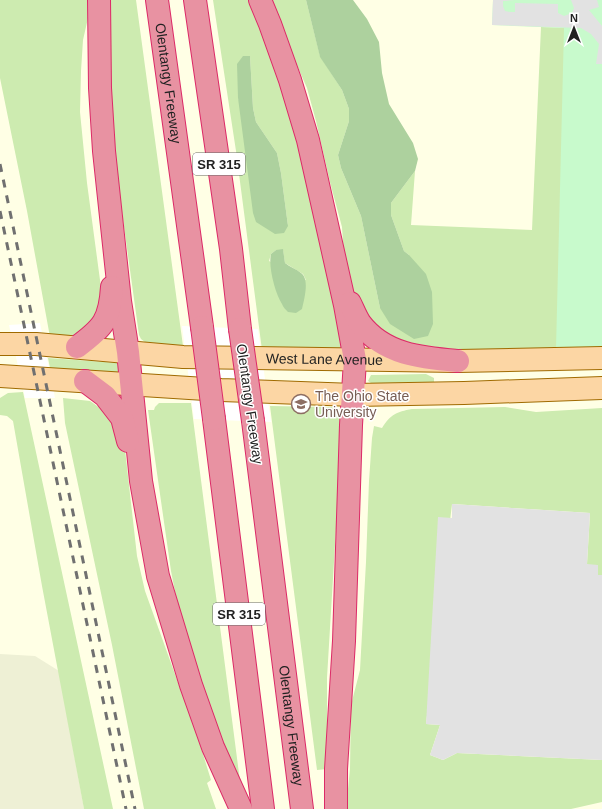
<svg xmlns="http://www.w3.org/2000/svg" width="602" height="809" viewBox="0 0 602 809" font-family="Arial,sans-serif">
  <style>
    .education { fill: #ffffe5 }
    .farmland { fill: #eef0d5 }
    .grass { fill: #cdebb0; fill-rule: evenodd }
    .forest { fill: #add19e }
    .park { fill: #c8facc }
    .parking { fill: #e2e2e2 }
    .pier { fill: #fff }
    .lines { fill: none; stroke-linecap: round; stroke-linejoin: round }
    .major-casing { stroke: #a06b00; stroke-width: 24 }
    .highway-casing { stroke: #dc2a67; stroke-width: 24 }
    .major { stroke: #fcd6a4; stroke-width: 22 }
    .highway { stroke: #e892a2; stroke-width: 22 }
    .rail { stroke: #707070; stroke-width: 3; stroke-dasharray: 8 8; stroke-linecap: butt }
    .highway-bridge-casing { stroke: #dc2a67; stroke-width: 24; stroke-linecap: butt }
    .highway-bridge { stroke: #e892a2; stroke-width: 22 }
    .labels { text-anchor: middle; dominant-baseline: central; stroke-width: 3; stroke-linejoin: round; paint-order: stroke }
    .shield { fill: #fff; stroke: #646464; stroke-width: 1 }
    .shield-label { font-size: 13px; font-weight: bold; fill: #222 }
    .street-label { font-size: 14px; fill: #222; stroke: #fff }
    .education-label { font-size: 14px; fill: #785e54; stroke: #fff; text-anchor: start }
  </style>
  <rect width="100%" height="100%" fill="#f2efe9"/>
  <path class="education" d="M0 0H602V809H0Z"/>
  <path class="farmland" d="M0 654 35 656 59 671 84 809H0Z"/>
  <path class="grass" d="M0 0H88V18L83 40 81 71 80 112 87 183 102 295 98 318 80 335 50 337 27 211 0 78Z
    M108 0H136L183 346 145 342 141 339 139 335 117 176 111 87Z
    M213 0H253L302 147 343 347 340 350H262L236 151ZM250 56 253 108 256 122 277 153 281 173 288 226 238 98ZM276 250H283L285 263 303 274 306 280 269 261 271 254Z
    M271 0H306L320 56 342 90 349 109V121L338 155 341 168 361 216 380 308 409 255 404 251 391 215V203L415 171 411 225 532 230 541 27 576 28 602 349 421 351 379 330 355 300 345 270 342 227 330 182 316 121 307 88 282 31Z
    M48 358 119 363 121 373 50 368Z
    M426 374 434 378V382L431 383 377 384 371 383 368 381 371 375H375Z
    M23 392 113 809H84L42 586 13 421 7 416 0 415V398L8 393Z
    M63 398 90 401 100 408 123 432 137 556 145 591 198 738 211 780 207 783 216 809H144L112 645 65 423Z
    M159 403H191L241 789 226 756 179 612 171 571 148 410H154L155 407Z
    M270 406 332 407 336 411 343 412 327 678V769L317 770Z
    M505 407 536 412 602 408V575H598L587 564 590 513 452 504 426 724 440 725 430 755 443 760 457 753 602 760V802L571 809H346L350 769 351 705 360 670 366 562 369 481 372 438 374 426 382 428C391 414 396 412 412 409Z"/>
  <path class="forest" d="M306 0H353L367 19 379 42 382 73 389 104 413 143 418 159 415 171 391 203V215L404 251 409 255 426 274 432 292 433 324 428 336 414 339 390 324 380 308 361 216 341 168 338 155 349 121V109L342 90 320 57Z
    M243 56H250L253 108 256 122 277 153 281 173 288 226 284 233 275 234 256 222 253 213 238 98 237 64Z
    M283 249 285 263C290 267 296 269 301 273 310 279 304 300 302 309L296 313 288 312C286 310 283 307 282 304 275 293 268 266 271 254L276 250Z"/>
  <path class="park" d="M493 0H602V349H556L564 28 492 25Z"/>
  <path class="parking" d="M493 0H515L503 1V6L505 11 510 12H515V3L558 4V13L564 16 572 13 574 8 571 0H597L599 7 589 10 602 26V64H596L599 44 591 34 581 28 492 25Z
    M452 504 590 513 587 564 598 565V575H602V760L457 753 443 760 430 755 440 725 426 724 438 517 452 518Z"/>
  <path class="pier" d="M40 323 55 398H25L9 325Z
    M182 326 258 329 271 422 194 419Z"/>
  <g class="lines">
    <defs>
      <g id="major">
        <path id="s1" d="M0 344H36L183 357 458 361 602 358"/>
        <path d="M0 376 221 390 354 395 464 393 602 388"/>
      </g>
      <g id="highway">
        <path d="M99 0 100 88 104 151 120 301 128 352 141 481 158 576 191 685 213 747 241 809"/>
        <path id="s2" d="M157 0 202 327"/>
        <path d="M195 0 231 249 240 329"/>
        <path d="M260 0 270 24 290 80 308 140 345 305 355 360 351 425 344 641 336 769V809"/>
        <path d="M350 303C353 309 356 317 360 323 384 355 422 358 458 361"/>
        <path d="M77 347C103 328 110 320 112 287"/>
        <path d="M85 381 105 396 122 418 128 441"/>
        <path d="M214 419 263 809"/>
        <path id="s3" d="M253 421 302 809"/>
      </g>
    </defs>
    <use href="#major" class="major-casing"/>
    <use href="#highway" class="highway-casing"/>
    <use href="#major" class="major"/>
    <use href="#highway" class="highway"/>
    <path class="rail" d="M0 164 135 809
      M0 211 126 809"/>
    <defs>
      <path id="highway-bridge" d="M202 327 214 419
        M240 329 253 421"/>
    </defs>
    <use href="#highway-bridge" class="highway-bridge-casing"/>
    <use href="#highway-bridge" class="highway-bridge"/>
  </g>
  <defs>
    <symbol id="university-ring" viewBox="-11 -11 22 22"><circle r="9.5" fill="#fff" stroke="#8d6e63" stroke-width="1.5"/><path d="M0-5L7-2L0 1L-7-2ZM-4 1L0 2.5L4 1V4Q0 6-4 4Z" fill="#8d6e63"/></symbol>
  </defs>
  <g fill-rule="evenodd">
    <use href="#university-ring" x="290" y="393" width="22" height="22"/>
  </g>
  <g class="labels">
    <g class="shield">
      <rect x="193" y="153" width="52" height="22" rx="3"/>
      <rect x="213" y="603" width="52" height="22" rx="3"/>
    </g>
    <g class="shield-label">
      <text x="219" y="164">SR 315</text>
      <text x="239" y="614">SR 315</text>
    </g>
    <g class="street-label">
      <text stroke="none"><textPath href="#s2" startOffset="84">Olentangy Freeway</textPath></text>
      <text stroke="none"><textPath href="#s1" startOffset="325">West Lane Avenue</textPath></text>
      <text transform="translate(250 404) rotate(82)">Olentangy Freeway</text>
      <text stroke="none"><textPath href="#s3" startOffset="307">Olentangy Freeway</textPath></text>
    </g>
    <g class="education-label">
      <text x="315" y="396">The Ohio State<tspan x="315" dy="16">University</tspan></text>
    </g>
  </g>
  <g transform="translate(574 28)" stroke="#ffffff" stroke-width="3" paint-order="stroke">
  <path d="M0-3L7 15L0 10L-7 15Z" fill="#222222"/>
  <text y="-6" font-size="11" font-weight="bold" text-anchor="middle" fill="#222222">N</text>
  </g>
</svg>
